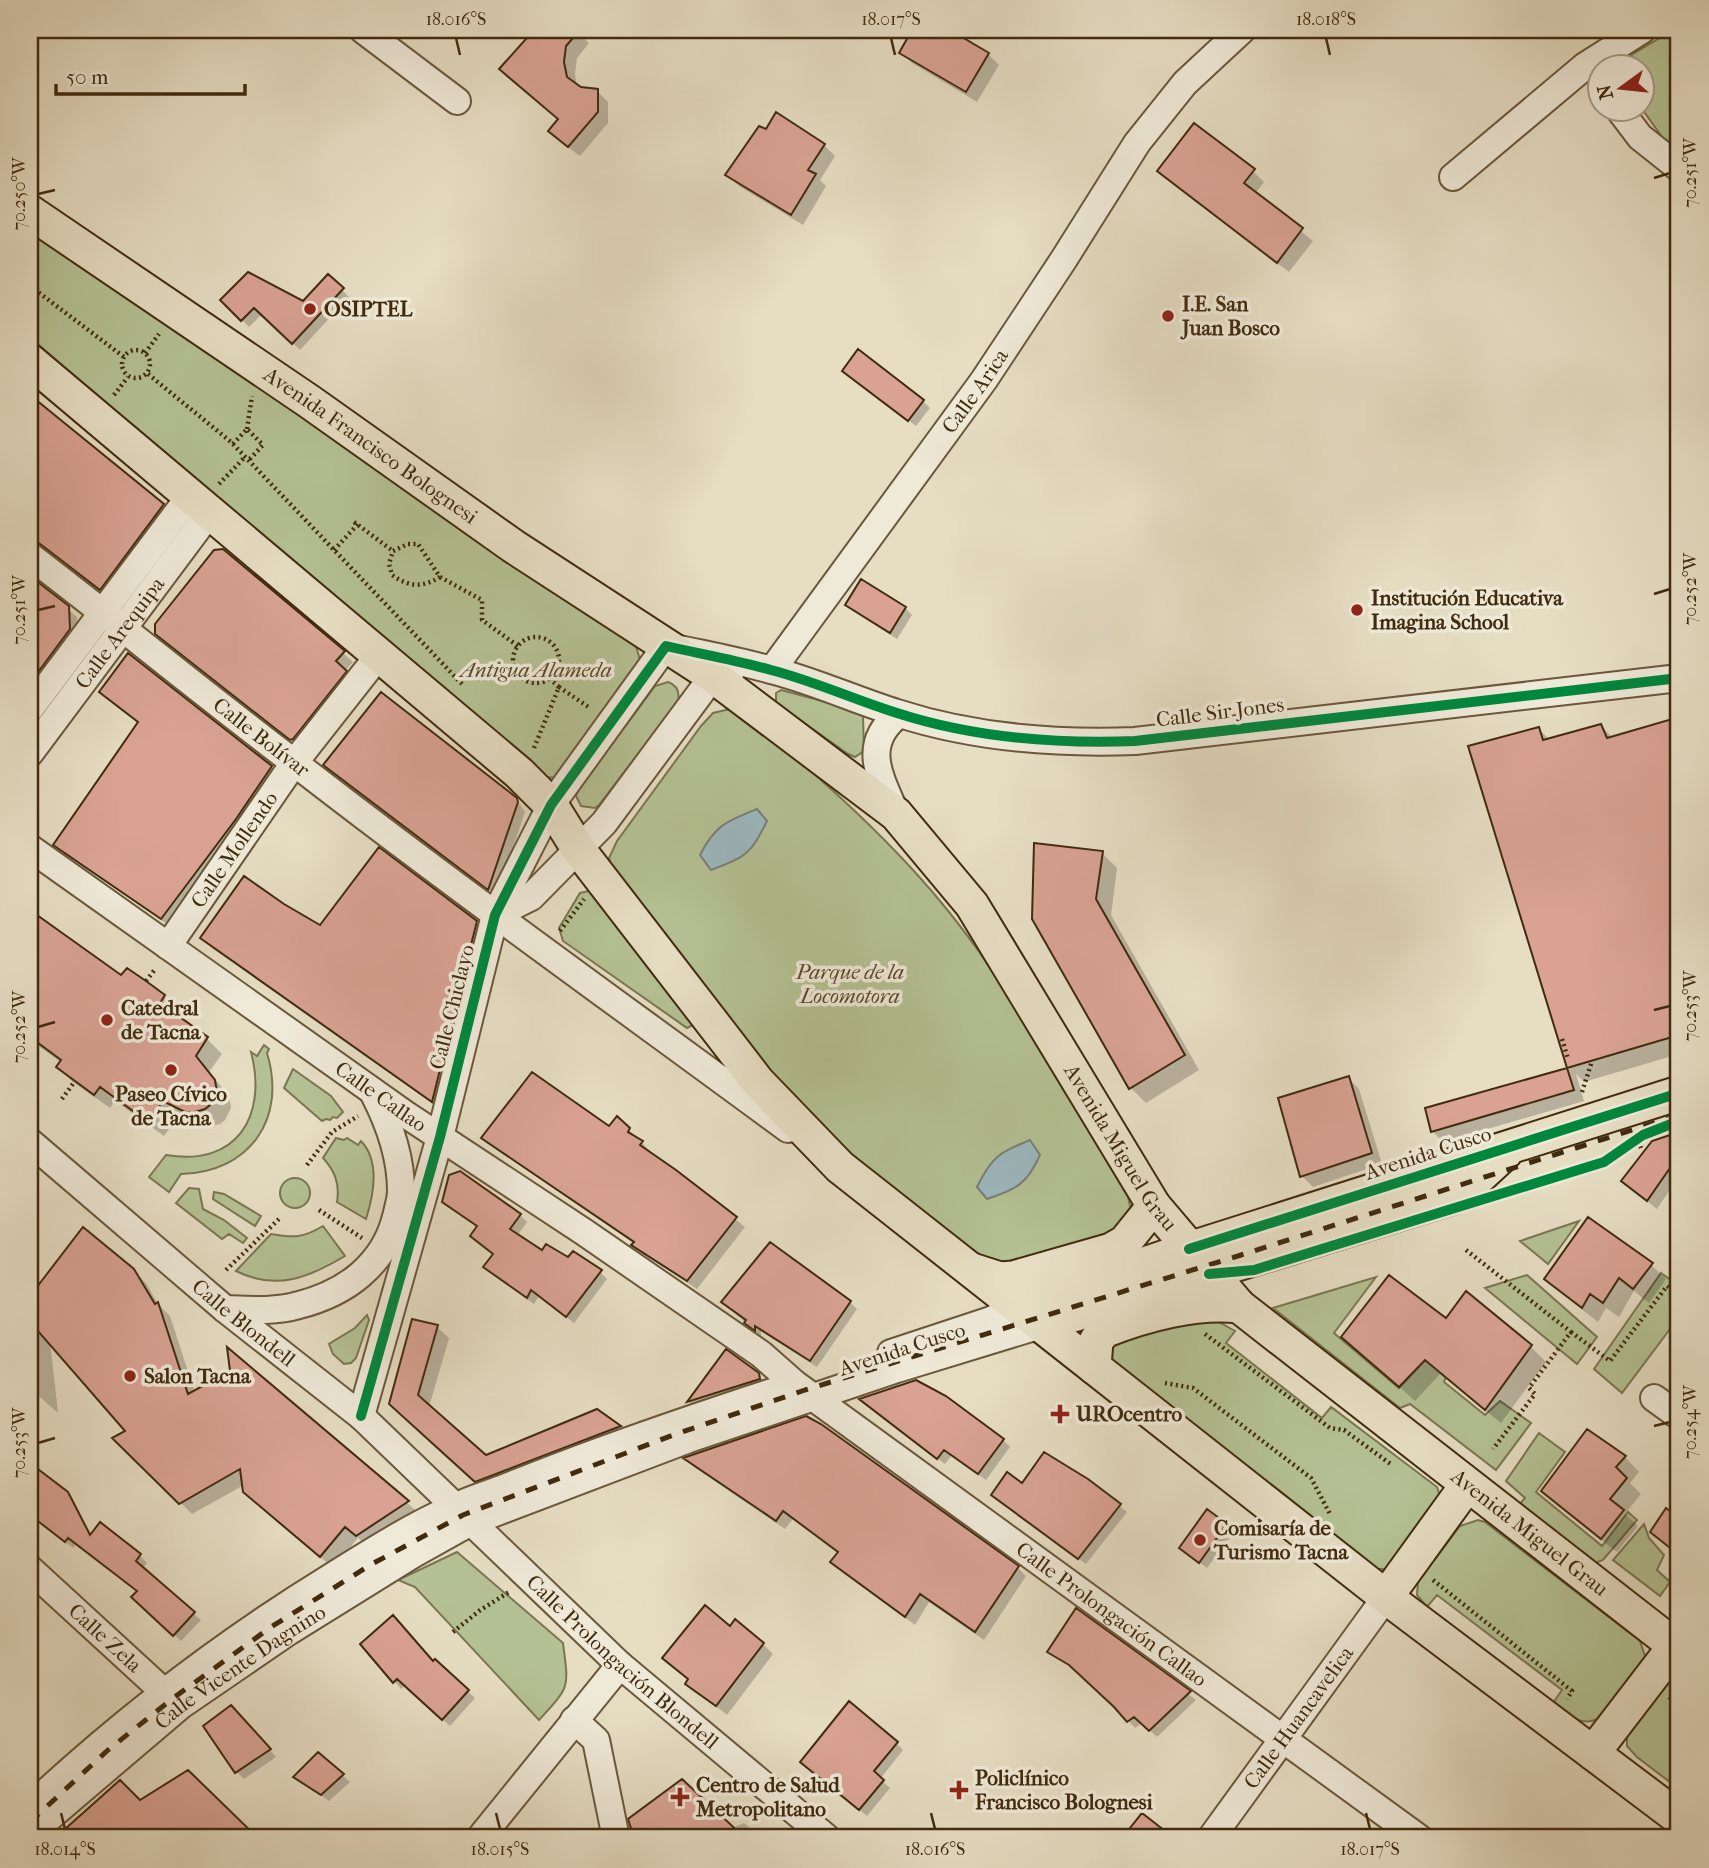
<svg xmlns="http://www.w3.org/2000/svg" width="1709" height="1868" viewBox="0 0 1709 1868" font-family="'IM FELL French Canon',serif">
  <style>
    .green { fill: #b4c194; stroke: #7a7651; stroke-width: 2 }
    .water { fill: #9cb8bf; stroke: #788078; stroke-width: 2 }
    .shadow { fill: #0003 }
    .building { fill: #d9a293; stroke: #412b0e; stroke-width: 2 }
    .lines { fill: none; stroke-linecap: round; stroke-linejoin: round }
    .minor-casing { stroke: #6a583b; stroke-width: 30 }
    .major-casing { stroke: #412b0e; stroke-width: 37 }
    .path { stroke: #412b0e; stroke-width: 4.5; stroke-dasharray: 2 3.5; stroke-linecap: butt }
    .minor { stroke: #efe9d8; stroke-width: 26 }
    .major { stroke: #e6ddc3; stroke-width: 33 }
    .rail { stroke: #412b0e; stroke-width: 5; stroke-dasharray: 12 12; stroke-linecap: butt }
    .cycleway-casing { stroke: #efe9d8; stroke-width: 15 }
    .cycleway { stroke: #00873e; stroke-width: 10 }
    .ticks { fill: none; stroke: #412b0e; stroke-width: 2.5 }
    .poi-dot { fill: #8f2418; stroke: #efe9d8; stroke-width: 2.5 }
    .labels { text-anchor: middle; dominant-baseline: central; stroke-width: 7; stroke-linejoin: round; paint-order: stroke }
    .poi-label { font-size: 21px; font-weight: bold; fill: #412b0e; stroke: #efe9d8; text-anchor: start }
    .street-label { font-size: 21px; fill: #412b0e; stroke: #efe9d8 }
    .park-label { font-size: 21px; font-style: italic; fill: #584929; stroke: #efe9d8 }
    .neatline { fill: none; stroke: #412b0e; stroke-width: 2.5 }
    .ticks-label { font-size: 18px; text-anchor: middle; fill: #412b0e }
  </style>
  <rect width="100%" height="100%" fill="#e6ddc3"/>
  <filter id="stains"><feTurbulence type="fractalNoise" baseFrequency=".00286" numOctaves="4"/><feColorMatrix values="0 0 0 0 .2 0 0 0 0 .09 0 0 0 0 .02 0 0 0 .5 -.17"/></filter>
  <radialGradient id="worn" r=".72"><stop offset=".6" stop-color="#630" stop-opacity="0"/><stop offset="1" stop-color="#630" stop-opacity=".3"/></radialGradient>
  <path class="green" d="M1673 30H1679V149L1665 141 1642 109V66H1613Z
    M30 225 303 412 636 646 640 660 561 778 545 777 104 404 30 337Z
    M668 682C677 685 680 692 678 702L599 805 595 808 581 806 576 796 578 790 655 686Z
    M781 690 860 711 863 716 864 751 855 757 848 754 776 703V693Z
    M730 709 745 714C814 773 882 831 940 901 1015 991 1069 1096 1128 1197L1131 1210 1127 1230 1022 1268 985 1260 868 1171 779 1087 613 872 609 858 617 841 701 726 713 713Z
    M593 890 693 1025 687 1028 563 941 559 928 580 893Z
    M264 1045 269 1049 267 1053C287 1119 250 1172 181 1174L169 1192 149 1177 166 1155C236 1167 268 1117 251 1052L257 1056Z
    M293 1069 331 1096 343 1112 337 1118 333 1117 330 1120 326 1119 322 1121 284 1088Z
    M336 1138 344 1140 347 1138 358 1145 361 1141C380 1161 374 1194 366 1219L337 1202C340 1184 335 1171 323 1158Z
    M280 1193a15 15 0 1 1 30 0a15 15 0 1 1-30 0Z
    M189 1188 199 1189 203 1209 224 1220 247 1238 243 1243 229 1234 222 1239 176 1203Z
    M214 1192 224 1194 261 1216 255 1226 213 1199Z
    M1579 1221 1548 1264 1520 1241Z
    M323 1226 345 1256C308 1278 276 1291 236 1271L271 1234C294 1238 303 1238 323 1226Z
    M1661 1273 1679 1286V1317L1622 1393 1594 1369Z
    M1527 1275 1597 1337 1577 1364 1485 1288Z
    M1376 1277 1334 1333 1399 1388 1425 1360 1447 1374 1444 1382 1485 1415 1500 1401 1531 1423 1496 1470 1410 1404 1400 1408 1273 1308Z
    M1188 1314 1217 1321 1235 1331 1226 1343 1322 1418 1331 1407 1437 1487 1440 1496 1391 1569H1375L1108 1360V1347Z
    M367 1315 369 1320 356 1358 351 1363 344 1364 333 1354 329 1344 355 1328Z
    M1539 1433 1565 1452 1536 1492 1602 1546 1628 1512 1637 1520 1603 1560 1595 1563 1519 1505 1525 1498 1506 1481Z
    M1478 1520 1485 1522 1640 1641 1645 1656 1641 1664 1598 1719C1579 1727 1568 1714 1553 1703L1562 1690 1437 1595 1427 1607 1417 1595 1418 1582 1460 1526Z
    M1644 1524 1649 1538 1664 1555 1657 1570 1670 1582 1660 1596 1613 1560Z
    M457 1552 563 1643C569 1689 570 1686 539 1720L415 1587 398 1580Z
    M1679 1676V1789L1637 1757 1627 1746V1731L1666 1677Z"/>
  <path class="water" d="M757 809 767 821C750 855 747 856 711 870L700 855C715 825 727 821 757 809Z
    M1030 1140 1040 1155C1027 1184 1017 1189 987 1199L977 1187C992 1156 999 1153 1030 1140Z"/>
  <path class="shadow" d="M536 30H575L589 43 577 58 575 74 577 86 597 91 608 102V123L580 156 561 142 560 120 501 69Z
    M914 30H946L988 54 999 65 977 102 912 63 901 52Z
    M776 114 824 145 835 156 820 180 826 186 803 225 739 186 728 175 767 132Z
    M1159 171H1253L1264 182 1255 194 1313 241 1289 272 1170 182Z
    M328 276 349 297 300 350 262 314 249 327 222 300 303 303Z
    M851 377 923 401 930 408 916 426Z
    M30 397 172 514 109 597 50 551 41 548 30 552Z
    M30 578 77 617 78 638 30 703Z
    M848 605 905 608 912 615 897 639 855 612Z
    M167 643 343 653 353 662 345 671 355 681 301 748Z
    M101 692 271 767 279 775 170 926 63 853 55 844 139 723Z
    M1679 719V1054L1584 1082 1576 1074 1584 1101 1443 1142 1432 1131 1427 1109 1569 1070 1470 748 1539 729 1550 740 1601 726 1613 738Z
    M334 773 516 799 525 812 497 896Z
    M1102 853 1117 868 1111 915 1199 1070 1146 1103 1131 1088 1033 918Z
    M283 905 321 928 476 922 486 932 442 1110 212 948 202 938Z
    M30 912 122 978 164 996 179 1011 175 1016 207 1039 222 1054 209 1072 229 1096 231 1108 225 1120 220 1124 202 1127 179 1115 164 1136 115 1101 110 1108 73 1082 58 1067 62 1063 30 1040Z
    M1348 1078 1359 1089 1382 1164 1313 1187 1302 1176 1280 1100Z
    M617 1118 651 1152 649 1154 675 1171 745 1227 697 1289 643 1254 634 1245 635 1244 493 1147 484 1138 610 1129Z
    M1679 1134V1176L1657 1209 1633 1190 1653 1142Z
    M444 1202 520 1215 527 1222 517 1236 542 1252 600 1272 607 1279 574 1323 539 1296 534 1304 492 1274 485 1267 495 1254 478 1228Z
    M84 1229 146 1283 158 1304 170 1316 195 1393 232 1372 229 1352 419 1513 368 1547 358 1538 333 1568 257 1503 244 1485 192 1514 115 1438 128 1431 50 1342 58 1413 30 1388V1299Z
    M1651 1265 1666 1279 1649 1303 1634 1291 1619 1317 1606 1308 1598 1322 1562 1294 1547 1279Z
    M850 1302 857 1309 817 1367 761 1331V1336L730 1309Z
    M1446 1320 1531 1347 1546 1362 1501 1423 1440 1374 1415 1401 1344 1337Z
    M413 1321 437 1327 449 1338 429 1407 485 1457 597 1411 630 1438 488 1492 402 1415Z
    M726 1351 766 1382 695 1408 689 1402Z
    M868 1405 1003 1440 1010 1447 986 1480 952 1455 945 1464Z
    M1625 1457 1639 1472 1630 1483 1641 1494 1625 1514 1638 1526 1617 1552 1558 1506 1544 1491Z
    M687 1459 1017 1567 1026 1576 984 1640 929 1602 915 1625 841 1571 833 1562 839 1553 793 1519 785 1529 694 1467Z
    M30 1464 74 1501 92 1536 100 1525 140 1556 147 1563 142 1569 201 1620 181 1641 141 1604 139 1592 76 1544 73 1548 30 1513Z
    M1087 1480 1127 1512 1086 1564 993 1495 1022 1485Z
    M1226 1525 1233 1533 1207 1568 1181 1548Z
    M1077 1611 1196 1700 1157 1737 1142 1723 1135 1728 1117 1708 1078 1672 1049 1651Z
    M730 1628 763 1644 773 1654 727 1715 687 1683Z
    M362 1644 434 1663 435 1661 475 1698 450 1726 405 1685 401 1689Z
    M238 1714 276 1757 244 1779 237 1772Z
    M896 1743 903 1750 880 1779 890 1788 867 1816 810 1768Z
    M318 1754 350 1782 329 1801 296 1777Z
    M187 1772 255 1838H230L215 1823 200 1838H59L120 1782 140 1803Z
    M630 1819 732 1828 744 1823 762 1838H635Z"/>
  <path class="building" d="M534 30H580L566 46 564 62 567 77 581 87 598 89V112L568 147 548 131 558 119 499 69Z
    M912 30H950L989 53 966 92 899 53Z
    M776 112 825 144 808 170 816 174 791 215 725 175 759 126 766 129Z
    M1194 123 1255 169 1244 183 1303 228 1277 263 1157 171Z
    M248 272 303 301 328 274 344 288 292 344 254 308 241 321 220 300Z
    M858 349 924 400 908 421 842 371Z
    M30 395 164 504 100 590 40 544 30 541Z
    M223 549 345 651 336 661 347 671 293 739 290 740 272 726 155 634V624L214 550Z
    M30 576 69 606 70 629 30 683Z
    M861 579 906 607 890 633 845 605Z
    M128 653 272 766 236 819 161 919 53 845 138 722 99 692Z
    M381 692 517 798 518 802 488 890 323 765Z
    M1679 717V1035L1567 1068 1468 746 1539 727 1543 740 1601 724 1607 738Z
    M1034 843 1103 851 1096 899 1185 1055 1129 1089 1032 919Z
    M379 847 477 921 432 1102 200 938 244 876 284 904 320 925Z
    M30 910 121 975 127 968 146 981 165 995 160 1003 208 1037 196 1056 215 1080 217 1092 210 1105 205 1109 192 1113 185 1112 163 1101 148 1122 100 1087 94 1095 56 1067 61 1060 30 1037Z
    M1567 1068 1574 1090 1431 1132 1425 1108Z
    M532 1072 609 1126 617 1116 630 1128 628 1132 643 1141 640 1145 676 1170 737 1217 687 1281 631 1245 634 1242 481 1138Z
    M1349 1076 1372 1153 1300 1177 1278 1098Z
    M1679 1132V1155L1647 1201 1621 1181 1652 1141Z
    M460 1171 521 1214 510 1229 542 1250 546 1244 568 1257 573 1251 602 1270 566 1317 531 1290 527 1298 483 1267 493 1254 470 1236 477 1226 442 1202 449 1175Z
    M1588 1217 1653 1263 1633 1289 1619 1278 1603 1303 1590 1294 1582 1308 1544 1279Z
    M83 1227 134 1269 155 1304 158 1302 188 1394 230 1371 227 1347 409 1501 356 1536 345 1527 320 1557 243 1492 240 1469 179 1504 112 1438 125 1431 30 1322V1296Z
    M770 1242 851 1301 810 1361 755 1326V1331L744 1323 746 1320 721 1302Z
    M1389 1275 1446 1318 1466 1291 1532 1345 1485 1410 1425 1360 1399 1387 1341 1337Z
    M412 1319 438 1325 418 1395 486 1455 597 1409 621 1426 475 1482 389 1404Z
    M726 1349 759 1373 760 1379 687 1402Z
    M916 1380 946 1396 1004 1439 978 1474 944 1450 937 1459 859 1399Z
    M806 1416 821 1424 1019 1566 975 1632 920 1594 905 1617 830 1562 838 1552 783 1511 776 1521 683 1458Z
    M1587 1429 1626 1456 1616 1467 1627 1478 1610 1499 1624 1510 1601 1539 1541 1491Z
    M1044 1452 1088 1479 1121 1504 1078 1559 991 1495 1007 1472 1022 1483Z
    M30 1463 68 1492 90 1535 100 1522 141 1554 136 1561 195 1612 173 1636 131 1597 137 1591 68 1538 65 1542 30 1515Z
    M1666 1508 1679 1518V1555L1650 1532Z
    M1207 1509 1227 1524 1199 1563 1179 1548Z
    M705 1605 730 1626 735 1619 764 1643 716 1706 685 1684 688 1679 662 1658Z
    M1076 1608 1191 1691 1149 1731 1134 1717 1127 1722 1114 1707 1069 1665 1047 1652Z
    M393 1615 433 1661 435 1659 469 1690 442 1720 397 1679 393 1683 360 1644Z
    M849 1701 898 1742 874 1771 884 1780 859 1810 800 1762Z
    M231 1705 271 1749 235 1773 203 1726Z
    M318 1752 344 1774 321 1795 293 1777Z
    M188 1770 258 1838H55L120 1780 140 1800Z
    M682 1779 745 1838H634L628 1819Z
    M1142 1813 1174 1838H1122Z"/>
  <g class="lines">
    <defs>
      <g id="minor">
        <path d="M363 30 457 101"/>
        <path d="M1618 108 1640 137 1679 168"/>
        <path d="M1453 177 1585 66 1642 30"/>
        <path id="s1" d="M30 556C119 624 206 696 296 764 457 889 624 1008 788 1129"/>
        <path id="s2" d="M772 670 984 380 1064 259 1137 143 1185 83 1242 30"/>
        <path d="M30 709 190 496"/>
        <path id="s3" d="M30 753 210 512"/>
        <path d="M896 814C880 777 860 744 899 714"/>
        <path id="s4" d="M30 848 405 1114 584 1232 761 1354 795 1384 1419 1838"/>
        <path d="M495 915 531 897 604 823 713 676 730 674"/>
        <path id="s5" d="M168 946 294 763 379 655"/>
        <path id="s6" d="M30 1142 225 1309 361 1416 620 1665 827 1838"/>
        <path d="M225 1309C250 1310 275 1312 299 1305 346 1293 384 1265 396 1217 398 1208 401 1199 401 1191 401 1156 390 1125 374 1094"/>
        <path d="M891 1353 991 1320 1018 1307"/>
        <path d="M1654 1398 1679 1416"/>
        <path d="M361 1416 440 1137 495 915 551 805 666 646C701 654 736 660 771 670 814 681 855 700 897 713 974 738 1055 744 1135 741L1679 678"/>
        <path id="s7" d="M30 1569 176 1703"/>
        <path d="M574 1720 596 1740 616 1838"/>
        <path d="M30 1807C123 1720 222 1644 331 1577 371 1552 412 1526 455 1507 471 1499 488 1494 504 1488 594 1451 686 1420 778 1390"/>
        <path id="s8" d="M30 1837 45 1821 180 1706 288 1632 412 1555 471 1522 689 1439 897 1369 1041 1325"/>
        <path d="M480 1838 620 1665"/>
        <path id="s9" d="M1211 1838 1386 1597"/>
      </g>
      <g id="major">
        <path id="s10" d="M30 212 310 402 513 546 713 676 896 814 972 905 1154 1206 1239 1306 1679 1649"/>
        <path d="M30 361 519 773 551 805 579 850 758 1082 840 1167 1386 1597 1679 1818"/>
        <path d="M972 1270 1000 1279 1013 1278 1111 1250 1125 1242 1154 1206"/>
        <path d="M1018 1307 1189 1249 1679 1093"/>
        <path d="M1041 1325 1453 1197 1478 1178 1505 1153"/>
        <path d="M1094 1367 1096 1341 1104 1331C1144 1315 1196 1301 1239 1306"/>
        <path d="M1386 1597 1467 1485"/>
        <path d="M1593 1753 1675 1646"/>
      </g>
    </defs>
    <use href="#minor" class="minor-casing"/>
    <use href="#major" class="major-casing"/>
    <path class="path" d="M30 286 124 357
      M122 364a14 14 0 1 1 28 0a14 14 0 1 1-28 0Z
      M145 353 159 334
      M148 374 231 442 462 684
      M114 395 128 377
      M247 429 252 396
      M233 444 247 429 263 445 248 461
      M219 484 245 457
      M354 522 393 551
      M408 544H418L440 577C422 588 409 587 392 575L389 564 393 551Z
      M334 550 358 524
      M440 577 482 600V620L518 646
      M513 660a23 23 0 1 1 46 0a23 23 0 1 1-46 0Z
      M559 687 590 708
      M534 748 559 687 550 679
      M560 931 584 899
      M146 981 156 968
      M1562 1039 1568 1059
      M1582 1092 1592 1061
      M62 1099 75 1081
      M1637 1136 1641 1148
      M307 1165 332 1132 358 1116
      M319 1210 362 1238
      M1466 1250 1571 1332 1529 1388 1535 1394 1493 1449
      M226 1270 280 1218
      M1571 1332 1610 1361 1667 1286 1679 1295
      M1205 1334 1330 1428 1344 1430 1392 1465
      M1165 1383 1193 1388 1311 1478 1330 1514
      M1433 1580 1572 1691 1567 1699
      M453 1632 479 1611 509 1592
      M1669 1697 1679 1705"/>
    <use href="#minor" class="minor"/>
    <use href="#major" class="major"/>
    <path class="rail" d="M30 1822 108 1750 172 1699 271 1627 372 1564 463 1515 676 1434 805 1390 1241 1255 1679 1115"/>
    <defs>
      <path id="cycleway" d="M1189 1249 1679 1093
        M1209 1274 1254 1270 1604 1162 1643 1135 1679 1121
        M361 1416 440 1137 495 915 551 805 666 646C701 654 736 660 771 670 814 681 855 700 897 713 974 738 1055 744 1135 741L1679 678"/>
    </defs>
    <use href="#cycleway" class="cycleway-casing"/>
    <use href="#cycleway" class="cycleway"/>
  </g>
  <path class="ticks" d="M456 38 460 55M891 38 895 55M1326 38 1330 55M1654 178 1670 173M38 194 55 190M1654 594 1670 589M38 610 55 606M1654 1010 1670 1006M38 1027 55 1022M1654 1426 1670 1422M38 1443 55 1438M61 1813 65 1829M496 1813 500 1829M931 1813 935 1829M1366 1813 1370 1829"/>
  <g class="poi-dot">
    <circle cx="310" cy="309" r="7"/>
    <circle cx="1168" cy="316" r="7"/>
    <circle cx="1357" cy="610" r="7"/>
    <circle cx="107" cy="1020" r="7"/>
    <circle cx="171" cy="1070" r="7"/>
    <circle cx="130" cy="1376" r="7"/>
    <path d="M1056.5 1403.5h7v7h7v7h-7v7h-7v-7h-7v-7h7z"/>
    <circle cx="1200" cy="1540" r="7"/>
    <path d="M955.5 1779.5h7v7h7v7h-7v7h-7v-7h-7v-7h7z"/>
    <path d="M676.5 1786.5h7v7h7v7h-7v7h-7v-7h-7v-7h7z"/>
  </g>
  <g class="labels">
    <g class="poi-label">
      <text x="1182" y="304">I.E. San<tspan x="1182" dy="24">Juan Bosco</tspan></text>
      <text x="324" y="309">OSIPTEL</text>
      <text x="1371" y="598">Institución Educativa<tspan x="1371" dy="24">Imagina School</tspan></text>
      <text x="121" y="1008">Catedral<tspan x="121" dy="24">de Tacna</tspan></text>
      <text x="171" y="1094" text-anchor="middle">Paseo Cívico<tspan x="171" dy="24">de Tacna</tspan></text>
      <text x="144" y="1376">Salon Tacna</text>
      <text x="1076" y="1414">UROcentro</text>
      <text x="1214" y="1528">Comisaría de<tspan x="1214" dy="24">Turismo Tacna</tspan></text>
      <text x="975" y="1778">Policlínico<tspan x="975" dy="24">Francisco Bolognesi</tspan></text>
      <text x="696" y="1785">Centro de Salud<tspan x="696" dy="24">Metropolitano</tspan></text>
    </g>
    <g class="street-label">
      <text stroke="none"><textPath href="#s2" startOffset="345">Calle Arica</textPath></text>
      <text stroke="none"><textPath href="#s10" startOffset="413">Avenida Francisco Bolognesi</textPath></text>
      <text stroke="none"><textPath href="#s3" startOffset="150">Calle Arequipa</textPath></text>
      <text transform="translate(1220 712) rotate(-7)">Calle Sir Jones</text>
      <text stroke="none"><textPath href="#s1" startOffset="294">Calle Bolívar</textPath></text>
      <text stroke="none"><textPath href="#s5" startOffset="117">Calle Mollendo</textPath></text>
      <text transform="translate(452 1007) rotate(-76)">Calle Chiclayo</text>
      <text stroke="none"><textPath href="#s4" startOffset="430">Calle Callao</textPath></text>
      <text stroke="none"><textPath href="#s10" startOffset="1458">Avenida Miguel Grau</textPath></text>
      <text transform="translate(1428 1153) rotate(-18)">Avenida Cusco</text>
      <text stroke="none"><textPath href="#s6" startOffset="280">Calle Blondell</textPath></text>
      <text transform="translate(902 1349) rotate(-18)">Avenida Cusco</text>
      <text stroke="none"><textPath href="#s10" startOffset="2025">Avenida Miguel Grau</textPath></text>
      <text stroke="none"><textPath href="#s4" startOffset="1326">Calle Prolongación Callao</textPath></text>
      <text stroke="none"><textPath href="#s7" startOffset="102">Calle Zela</textPath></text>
      <text stroke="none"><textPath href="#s6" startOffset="789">Calle Prolongación Blondell</textPath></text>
      <text stroke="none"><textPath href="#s8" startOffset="271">Calle Vicente Dagnino</textPath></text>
      <text stroke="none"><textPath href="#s9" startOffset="149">Calle Huancavelica</textPath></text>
    </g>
    <g class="park-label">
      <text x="536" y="670">Antigua Alameda</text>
      <text x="850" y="972">Parque de la<tspan x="850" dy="24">Locomotora</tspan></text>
    </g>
  </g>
  <rect width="1709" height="1868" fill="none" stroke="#e6ddc3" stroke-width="77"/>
  <g transform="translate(1621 88) rotate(255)"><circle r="33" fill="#efe9d8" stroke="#a99d87" stroke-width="2"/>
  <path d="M0-5L12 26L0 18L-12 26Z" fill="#8f2418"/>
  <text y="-10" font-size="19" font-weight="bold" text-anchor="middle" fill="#412b0e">N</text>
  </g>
  <path d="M56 84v10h189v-10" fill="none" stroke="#412b0e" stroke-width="3.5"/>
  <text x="66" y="84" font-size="21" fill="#412b0e" stroke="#efe9d8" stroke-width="5" paint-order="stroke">50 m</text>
  <rect x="38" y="38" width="1632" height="1791" class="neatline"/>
  <g class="ticks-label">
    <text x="456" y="25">18.016°S</text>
    <text x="891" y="25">18.017°S</text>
    <text x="1326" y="25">18.018°S</text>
    <text transform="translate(1690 173) rotate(-90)" y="6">70.251°W</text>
    <text transform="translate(19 194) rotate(-90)" y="6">70.250°W</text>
    <text transform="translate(1690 589) rotate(-90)" y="6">70.252°W</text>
    <text transform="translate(19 610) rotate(-90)" y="6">70.251°W</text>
    <text transform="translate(1690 1006) rotate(-90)" y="6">70.253°W</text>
    <text transform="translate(19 1027) rotate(-90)" y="6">70.252°W</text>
    <text transform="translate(1690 1422) rotate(-90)" y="6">70.254°W</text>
    <text transform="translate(19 1443) rotate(-90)" y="6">70.253°W</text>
    <text x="65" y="1855">18.014°S</text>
    <text x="500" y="1855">18.015°S</text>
    <text x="935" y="1855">18.016°S</text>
    <text x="1370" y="1855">18.017°S</text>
  </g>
  <rect width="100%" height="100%" filter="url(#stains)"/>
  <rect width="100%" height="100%" fill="url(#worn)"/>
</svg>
